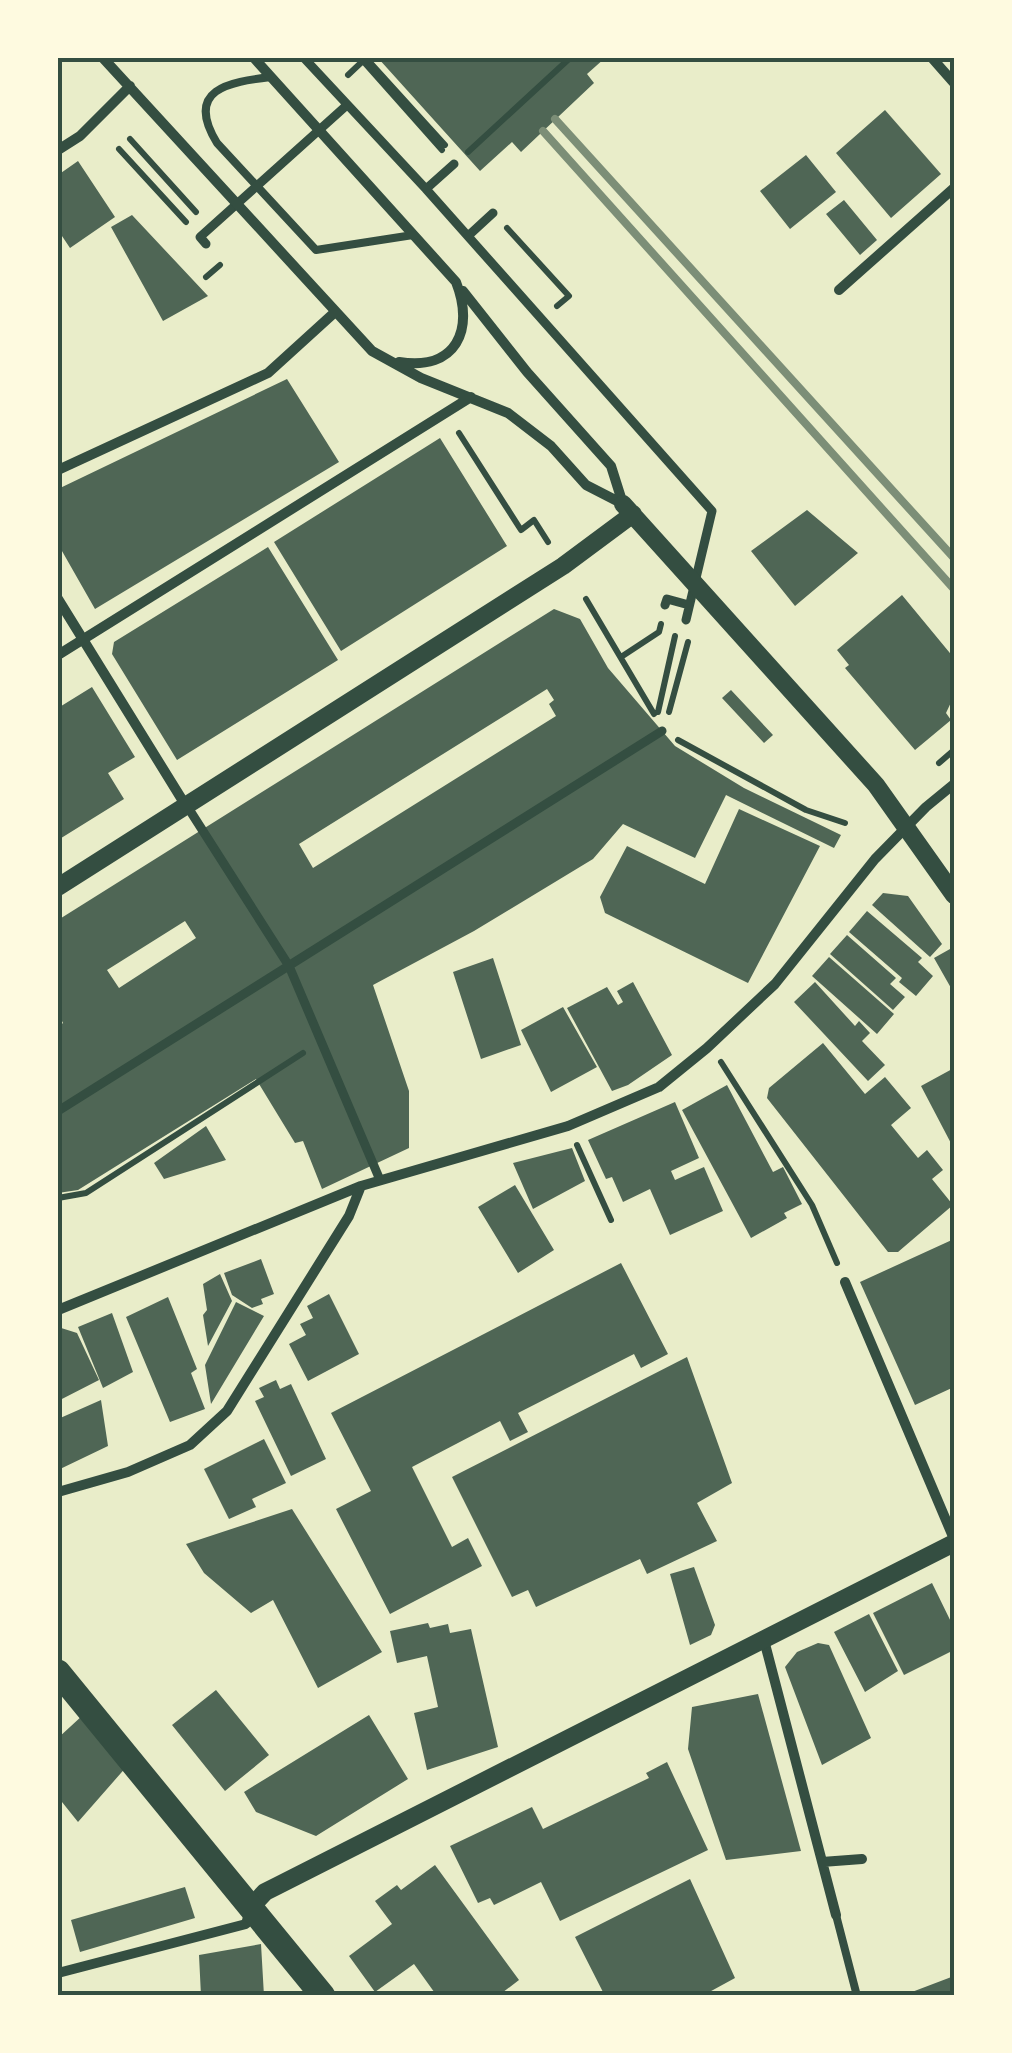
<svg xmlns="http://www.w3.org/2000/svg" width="1012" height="2053" viewBox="0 0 1012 2053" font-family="'Noto Sans',sans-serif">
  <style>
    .building { fill: #4f6655; fill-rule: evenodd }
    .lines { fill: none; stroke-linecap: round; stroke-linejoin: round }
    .path { stroke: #344e41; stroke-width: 6 }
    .service { stroke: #344e41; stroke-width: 8 }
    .pedestrian { stroke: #344e41; stroke-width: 9 }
    .minor { stroke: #344e41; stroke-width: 10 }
    .tertiary { stroke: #344e41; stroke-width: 18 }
    .primary { stroke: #344e41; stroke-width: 25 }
    .rail { stroke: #7c8e77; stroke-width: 8 }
    .neatline { fill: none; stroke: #344e41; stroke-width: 4 }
  </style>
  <rect width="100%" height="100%" fill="#e9edc9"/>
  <path class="building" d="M378 58H605L587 74 594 83 521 152 512 142 480 171Z
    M885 110 941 174 891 218 836 153Z
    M806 155 836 192 790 229 760 191Z
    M78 161 115 217 70 248 58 230V175Z
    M844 200 877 240 860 255 826 214Z
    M132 215 208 296 163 321 111 227Z
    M287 379 339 462 95 609 58 544V489Z
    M440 438 507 546 341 651 274 542Z
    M807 510 858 553 795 606 751 551Z
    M268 547 338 660 177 760 112 654 114 642Z
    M902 595 954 658V696L946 713 951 720 915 750 845 668 849 665 837 650Z
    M554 609 580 619 608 668 675 746 744 788 841 835 834 848 726 795 695 858 623 824 593 859 474 931 373 985 409 1091V1148L322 1189 303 1141 295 1143 256 1079 78 1190 58 1193V1027L63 1023 58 1013V920ZM547 689 554 700 549 704 556 716 313 868 299 844ZM185 921 196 938 119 988 107 970Z
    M92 687 135 757 108 773 124 799 58 840V708Z
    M731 690 773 735 764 743 722 698Z
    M739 809 820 846 748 983 605 913 600 897 627 846 705 884Z
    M883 893 908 896 942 944 930 957 872 905Z
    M867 911 922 958 918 962 933 976 916 996 899 982 902 978 849 932Z
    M847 935 896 978 890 984 905 997 893 1010 830 954Z
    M950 949 954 958V986L951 988 934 958Z
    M829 957 894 1014 877 1034 812 976Z
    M493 958 521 1045 481 1059 453 972Z
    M633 982 672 1055 628 1085 612 1091 567 1008 607 987 618 1005 623 1002 617 991Z
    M815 982 855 1026 859 1021 870 1033 862 1041 885 1065 868 1081 794 1002Z
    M563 1007 597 1067 551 1092 521 1030Z
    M823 1043 865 1094 885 1077 911 1108 891 1125 918 1158 927 1150 943 1170 932 1179 953 1205 898 1252H888L767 1098 769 1088Z
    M954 1068V1149L921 1086Z
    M727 1085 773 1172 783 1167 802 1204 784 1213 787 1218 751 1238 682 1110Z
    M675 1102 699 1158 671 1171 675 1180 704 1167 723 1211 670 1235 650 1189 623 1202 612 1177 606 1179 588 1140Z
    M206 1126 226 1160 164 1179 154 1163Z
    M572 1148 585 1181 533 1209 513 1163Z
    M515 1185 554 1250 518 1273 478 1207Z
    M954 1239V1387L915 1405 860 1282Z
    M261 1259 274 1294 261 1299 263 1304 252 1308 232 1295 224 1273Z
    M621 1263 668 1354 641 1368 634 1354 518 1413 528 1432 510 1441 500 1421 412 1467 452 1547 468 1538 482 1566 390 1614 336 1509 371 1491 331 1413Z
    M220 1274 232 1301 208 1346 203 1315 207 1310 203 1284Z
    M329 1294 359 1354 308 1381 289 1344 306 1335 300 1324 313 1318 307 1306Z
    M168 1297 197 1369 191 1373 205 1409 170 1422 126 1317Z
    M236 1302 264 1316 211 1404 205 1365Z
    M112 1313 133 1372 103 1388 78 1327Z
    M58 1327 77 1333 99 1380 58 1401Z
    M687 1357 732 1483 697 1503 717 1541 647 1574 640 1559 536 1607 528 1590 512 1597 452 1477Z
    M276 1380 280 1389 291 1384 326 1459 291 1476 255 1401 264 1397 259 1388Z
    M101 1400 108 1446 58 1470V1419Z
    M264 1439 286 1483 252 1499 256 1507 229 1519 204 1469Z
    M292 1509 382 1652 318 1688 273 1600 251 1613 204 1573 186 1544Z
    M694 1567 715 1625 711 1635 690 1645 670 1574Z
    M932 1583 954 1628V1650L904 1675 873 1613Z
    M869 1614 898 1671 865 1692 834 1632Z
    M428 1623 430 1628 448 1624 450 1633 471 1629 498 1747 427 1770 414 1713 438 1707 427 1656 397 1663 390 1631Z
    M818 1643 829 1645 871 1738 822 1765 785 1667 797 1652Z
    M216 1690 269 1755 225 1791 172 1725Z
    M758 1694 801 1851 726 1860 688 1749 692 1707Z
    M83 1715 128 1765 78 1822 58 1797V1738Z
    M369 1715 408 1779 316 1836 256 1812 244 1792Z
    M667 1762 708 1850 560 1921 541 1882 494 1905 490 1898 478 1903 450 1846 532 1807 543 1829 649 1778 646 1773Z
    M435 1865 519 1980 498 1996H437L414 1964 375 1992 349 1956 392 1924 375 1901 397 1885 401 1890Z
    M690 1879 735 1978 702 1996H605L575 1937Z
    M185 1887 195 1918 80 1952 71 1920Z
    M261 1944 264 1996H201L199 1955Z
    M954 1976V1996H904V1995Z"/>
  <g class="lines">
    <path class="path" d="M363 61 442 150
      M348 75 366 58 445 145
      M130 139 196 212
      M119 149 186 222
      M468 152 570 58
      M507 228 569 296 557 306
      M206 277 220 265
      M459 433 521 530 534 520 548 542
      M586 599 654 714
      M621 657 659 632 661 624
      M658 712 675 636
      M669 712 688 642
      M678 740 806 810 845 823
      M939 763 954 750
      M721 1062 812 1205 837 1263
      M577 1145 611 1220
      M58 1198 86 1193 303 1053"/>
    <path class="service" d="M271 77C229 82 184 89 217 143L316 250 413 235
      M836 1915 857 1996"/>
    <path class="pedestrian" d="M304 58 426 189 712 511 686 620
      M426 189 454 164
      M468 236 493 213
      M206 244 200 237 347 105
      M665 605 667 599 689 605
      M187 806 289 966 380 1180
      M58 1111 662 731"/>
    <path class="minor" d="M103 58 372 351 421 378 508 413 551 446 586 485 623 504
      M254 58 456 282C475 330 456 371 399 362
      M932 58 954 83
      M58 150 80 136 130 86
      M839 290 954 188
      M463 291 527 372 611 466 623 504
      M58 470 268 373 334 313
      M58 599 186 806
      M58 655 471 397
      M845 1282 954 1539
      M58 1310 361 1186 568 1126 659 1087 707 1048 775 984 875 859 926 807 954 784
      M58 1492 128 1472 190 1445 227 1411 349 1216 361 1186
      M764 1640 836 1915
      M822 1862 862 1859
      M58 1973 246 1924 250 1910"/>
    <path class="tertiary" d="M623 504 876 785 954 895
      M58 887 563 566 633 514
      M250 1908 265 1892 277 1886 954 1543"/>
    <path class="primary" d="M58 1672 323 1996"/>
    <path class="rail" d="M555 119 954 558
      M543 131 954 589"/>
  </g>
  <rect width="1012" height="2053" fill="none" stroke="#fefae0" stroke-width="120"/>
  <rect x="60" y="60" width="892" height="1933" class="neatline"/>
</svg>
